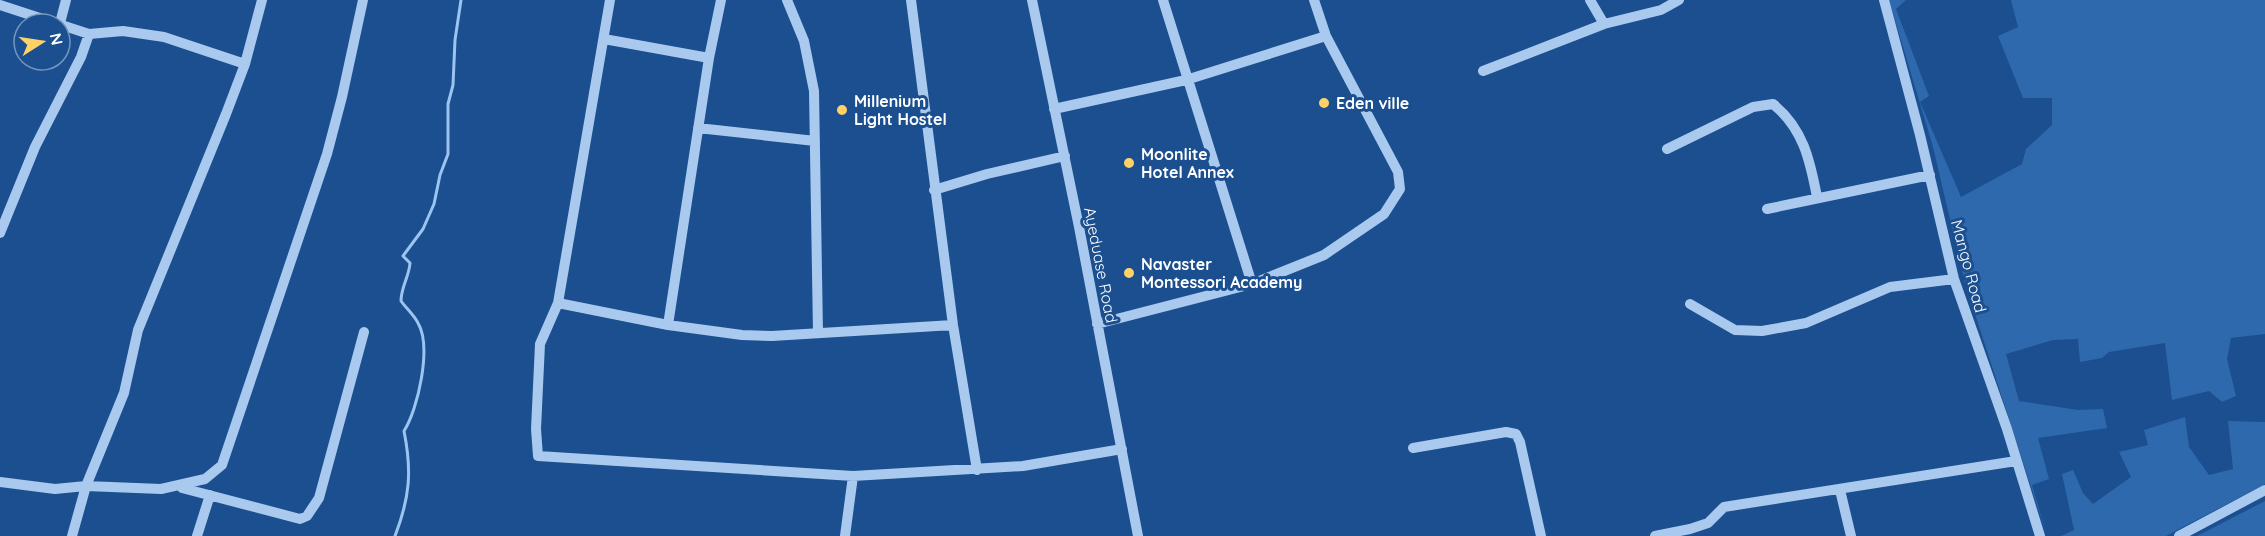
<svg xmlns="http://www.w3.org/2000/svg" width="2265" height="536" viewBox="0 0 2265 536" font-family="Quicksand,sans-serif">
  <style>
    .green { fill: #2e69ad }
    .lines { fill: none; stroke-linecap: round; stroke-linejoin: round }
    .stream { stroke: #9cc4f0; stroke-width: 3 }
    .minor { stroke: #a9c9ee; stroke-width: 10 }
    .poi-dot { fill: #ffd166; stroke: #1b4f8f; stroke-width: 2 }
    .labels { text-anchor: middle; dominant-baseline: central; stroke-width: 6; stroke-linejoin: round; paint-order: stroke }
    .poi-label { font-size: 16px; font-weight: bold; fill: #fff; stroke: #1b4f8f; text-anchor: start }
    .street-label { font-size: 16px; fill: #fff; stroke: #1b4f8f }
  </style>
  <rect width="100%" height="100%" fill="#1b4f8f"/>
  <path class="green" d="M1889 0H1906L1896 9 1929 96 1920 102 1961 197 2022 164 2026 149 2052 125V98H2023L1998 36 2018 27 2011 0H2265V334L2231 338 2227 359 2236 396 2222 402 2209 391 2172 400 2165 343 2109 352 2102 358 2080 362 2078 339 2053 340 2006 354 2019 401 2078 410 2103 409 2107 428 2038 438 2049 479 2032 485 2047 536 1965 283 1933 147Z
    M2185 417 2189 447 2209 475 2233 469 2228 421 2265 422V484L2166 536H2061L2074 530 2062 474 2073 470 2083 493 2093 504 2131 477 2119 452 2148 445 2144 430Z
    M2265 501V536H2197Z"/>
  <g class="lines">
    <path class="stream" d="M395 536C410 497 412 471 404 431 418 409 432 347 418 323 414 315 406 308 401 301 401 287 409 277 410 263L403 256 423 229 434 204 440 175 448 154V104L453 85 455 40 461 0"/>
    <path class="minor" d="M610 0 558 303 540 344 536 429 538 456 853 476 1023 466 1122 449
      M787 0 804 41 814 91 818 333
      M911 0 953 325 977 470
      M1032 0 1079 227 1138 536
      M1163 0 1252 284
      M1590 0 1604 24
      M1884 0 1920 135 1954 279 2007 429 2040 536
      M0 5 89 34 123 31 164 37 245 64
      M60 23 66 0
      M604 39 709 58
      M1483 71 1604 24 1661 10 1679 0
      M1054 109 1186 80 1326 36
      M698 128 815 141
      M1667 149 1753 107 1773 104C1803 128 1810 160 1817 197
      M934 190 987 174 1065 156
      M1767 209 1930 175
      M0 233 35 147 81 57 89 34
      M558 303 668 325 742 335 772 336 953 325
      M1690 304 1735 330 1762 331 1806 323 1890 287 1954 279
      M1097 324 1252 284 1324 255 1384 214 1400 189 1398 172 1326 36 1314 0
      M668 325 709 58 721 0
      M1413 448 1506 432 1516 434 1520 442 1541 536
      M0 482 55 489 86 486 161 489 205 479 222 465 327 154 342 97 363 0
      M182 488 300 519 307 516 319 498 364 332
      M1840 490 1851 536
      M72 536 86 486 124 393 138 330 226 114 245 64 262 0
      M197 536 210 495
      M845 536 853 476
      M1655 536 1690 529 1708 523 1724 507 2016 461
      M2179 536 2265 490"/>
  </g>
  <g class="poi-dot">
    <circle cx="1324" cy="103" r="6"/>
    <circle cx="842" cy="110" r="6"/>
    <circle cx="1129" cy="163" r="6"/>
    <circle cx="1129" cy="273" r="6"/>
  </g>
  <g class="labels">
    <g class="poi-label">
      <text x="854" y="101">Millenium<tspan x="854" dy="18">Light Hostel</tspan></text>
      <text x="1336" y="103">Eden ville</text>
      <text x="1141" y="154">Moonlite<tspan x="1141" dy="18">Hotel Annex</tspan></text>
      <text x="1141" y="264">Navaster<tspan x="1141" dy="18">Montessori Academy</tspan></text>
    </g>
    <g class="street-label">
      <text transform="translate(1101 265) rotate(79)">Ayeduase Road</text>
      <text transform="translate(1969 266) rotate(75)">Mango Road</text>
    </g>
  </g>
  <g transform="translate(42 42) rotate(78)"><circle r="28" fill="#1b4f8f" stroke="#7695bc" stroke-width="1.5"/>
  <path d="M0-4.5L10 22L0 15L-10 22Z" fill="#ffd166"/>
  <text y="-9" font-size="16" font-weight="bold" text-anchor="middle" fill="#ffffff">N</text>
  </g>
</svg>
